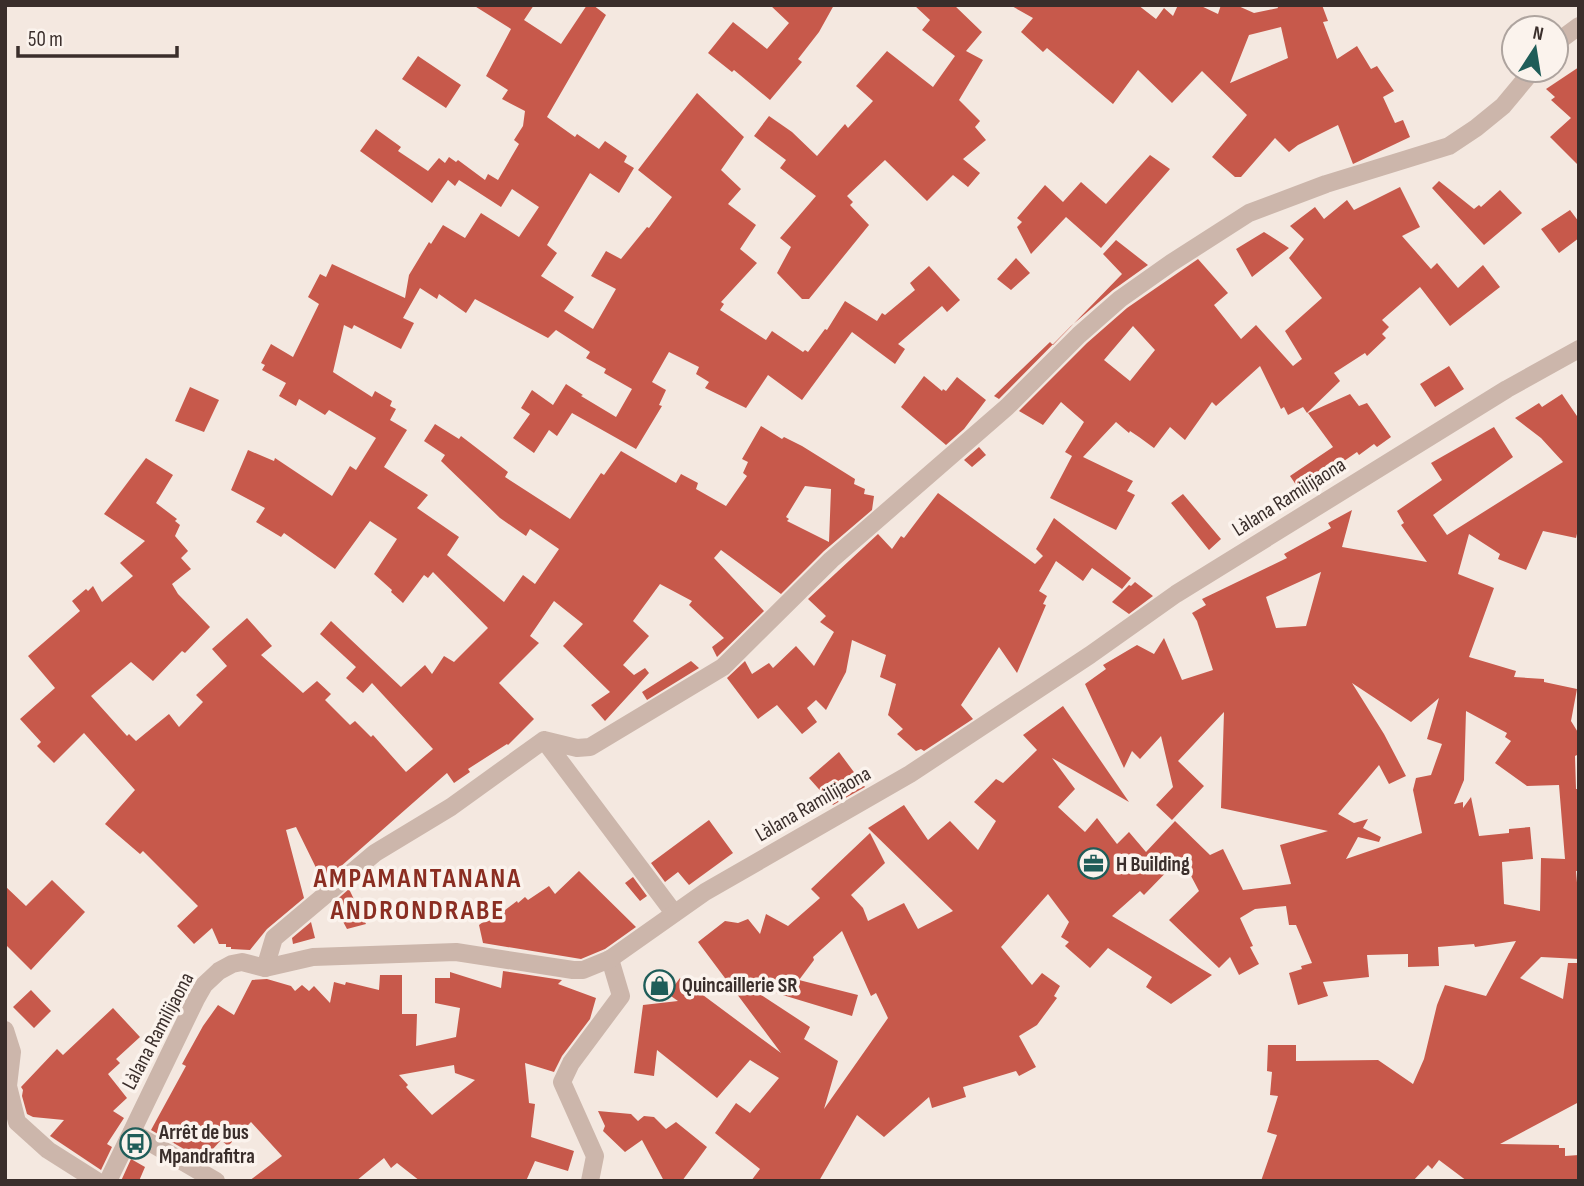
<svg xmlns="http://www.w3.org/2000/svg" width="1584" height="1186" viewBox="0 0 1584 1186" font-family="'Sofia Sans Condensed',sans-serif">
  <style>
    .building { fill: #c7594b; fill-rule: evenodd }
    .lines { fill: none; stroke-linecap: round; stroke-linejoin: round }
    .minor { stroke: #ccb6ab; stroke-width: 18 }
    .tertiary { stroke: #ccb6ab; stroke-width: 18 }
    .labels { text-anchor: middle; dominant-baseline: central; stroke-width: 7; stroke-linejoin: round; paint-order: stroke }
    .street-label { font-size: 21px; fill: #3a2e2b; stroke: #fbf3ed }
    .poi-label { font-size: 21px; font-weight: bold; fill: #3a2e2b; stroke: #fbf3ed; text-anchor: start }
    .district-label { font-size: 28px; font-weight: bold; letter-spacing: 2px; fill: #8b2e22; stroke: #fbf3ed }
  </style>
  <rect width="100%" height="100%" fill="#f4e8e0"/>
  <path class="building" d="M473 5H534L524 20 561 44 587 5H593L606 15 547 117 575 137 577 134 599 149 605 141 627 156 624 162 634 168 619 193 590 173 547 245 557 253 541 276 574 297 564 311 593 329 616 289 591 276 606 251 621 259 647 227 649 228 672 197 638 170 697 93 744 137 721 170 741 189 728 204 756 225 740 249 757 263 721 302 724 304 720 310 766 340 772 331 803 352 805 350 808 352 825 329 827 330 845 301 877 321 882 313 885 315 915 290 910 283 929 266 960 300 947 312 942 306 898 344 905 349 895 364 852 332 802 400 768 375 746 408 705 388 709 382 696 374 699 367 669 352 652 382 666 390 659 405 662 406 636 449 572 413 557 436 549 430 534 453 513 438 530 414 521 408 532 390 553 405 566 384 583 395 581 396 616 417 632 389 604 373 606 369 586 358 590 352 556 330 548 338 475 299 466 313 439 294 437 299 420 288 403 318 414 323 401 349 354 325 352 329 344 325 333 372 372 397 375 391 392 401 390 406 396 409 390 420 407 430 384 467 428 495 417 508 459 537 447 555 504 602 523 575 535 584 559 549 530 529 526 536 500 518 441 461 445 455 424 441 435 424 459 439 461 436 508 472 505 477 570 519 601 473 604 475 621 451 676 483 681 474 698 483 696 489 726 506 747 476 743 473 748 462 742 459 761 426 782 439 784 437 802 446 855 479 854 484 865 489 864 494 874 496 872 510 824 551 781 594 721 550 714 558 764 611 717 657 712 647 724 638 689 605 692 601 660 584 633 621 649 636 623 665 634 675 645 668 649 673 605 721 591 705 610 692 563 646 583 624 554 601 530 636 539 643 499 683 534 719 508 745 507 744 468 769 470 772 454 783 447 773 323 882 296 827 286 830 304 898 267 929 250 950 231 949V947H226V944H219L212 928 194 944 177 926 198 906 143 851 140 854 105 824 135 790 84 733 54 763 37 746 41 742 20 719 55 688 28 656 80 611 72 601 86 589 88 591 93 586 102 602 133 576 120 563 145 541 104 514 146 458 173 475 156 503 177 519 175 521 180 525 175 536 188 551 181 558 191 569 172 584 178 594 210 627 185 653 182 651 153 681 131 662 91 696 127 736 129 734 136 741 169 714 179 727 203 702 196 695 227 666 212 649 247 618 272 646 261 655 303 693 317 681 331 694 325 700 350 725 355 721 371 737 373 735 406 772 433 749 372 683 363 693 346 678 356 667 320 634 331 621 401 687 425 665 432 674 444 656 454 662 488 628 433 572 428 578 424 575 403 603 391 592 392 590 374 574 397 539 370 521 335 569 284 533 281 537 256 522 265 508 231 490 248 450 274 461 275 458 332 496 350 466 356 470 376 438 329 410 325 415 299 399 296 406 279 396 286 383 262 370 265 365 261 363 271 344 293 357 319 304 308 297 320 274 326 277 332 264 405 298 409 275 429 242 431 244 443 225 465 238 481 213 519 237 539 207 512 189 501 207 459 180 455 186 448 180 432 203 360 151 376 129 401 147 398 151 428 171 439 158 445 163 449 157 456 162 458 160 485 180 488 174 498 180 519 144 514 140 523 126 525 111 502 99 508 90 486 76 511 29ZM805 486 831 489 829 542 787 521 789 519 786 517Z
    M770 5H834L819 32 798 59 802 62 770 100 734 70 732 72 708 53 733 22 767 49 789 23Z
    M914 5H954L982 32 966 51 983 60 959 100 980 121 975 127 986 140 963 159 980 173 968 187 953 175 927 201 885 160 847 196 853 202 850 205 869 225 809 299H802L777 273 791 247 780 238 816 196 780 168 786 160 754 136 769 116 792 132 817 156 845 124 848 128 873 101 856 86 887 51 933 87 955 56 922 30 930 20Z
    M1010 5H1138L1156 19 1164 8 1173 16 1178 5H1199L1218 14 1221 5H1236L1254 13 1278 8 1277 5H1322L1328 21 1323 22 1337 59 1357 46 1371 69 1377 66 1394 91 1383 97 1395 123 1403 120 1410 137 1353 164 1338 125 1298 145 1289 152 1275 138 1241 177H1235L1212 157 1247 115 1202 71 1172 103 1138 70 1113 104 1047 48 1043 52 1021 32 1033 18ZM1281 27 1288 58 1230 83 1249 35Z
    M418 56 461 85 446 108 402 79Z
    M1579 67V166L1550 137 1571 118 1551 100 1555 97 1546 89Z
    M1150 155 1170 169 1101 248 1066 217 1031 254 1017 227 1022 222 1017 218 1045 185 1063 202 1081 182 1106 204Z
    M1439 181 1474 209 1479 205 1481 207 1500 190 1522 213 1484 245 1432 188Z
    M1400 187 1420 227 1402 236 1431 269 1437 263 1458 288 1483 265 1500 287 1450 326 1420 287 1382 320 1389 327 1382 334 1386 338 1367 356 1365 353 1334 373 1340 381 1307 413 1303 407 1288 415 1284 407 1281 409 1260 366 1216 406 1212 402 1185 440 1170 427 1154 448 1139 437 1130 431 1129 433 1116 422 1083 457 1133 481 1127 491 1135 495 1116 530 1050 498 1072 456 1065 452 1084 422 1061 402 1043 425 1019 411 1087 343 1127 308 1198 259 1228 293 1214 305 1241 339 1256 325 1293 366 1302 359 1285 331 1322 298 1289 258 1304 239 1290 226 1315 207 1324 219 1347 200 1354 210ZM1133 326 1155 350 1130 381 1104 360Z
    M1570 210 1579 222V238L1559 253 1541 229Z
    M1264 232 1289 248 1252 277 1236 249Z
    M1116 240 1148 265 1113 290 1071 326 999 399 994 396 1050 342 1053 345 1122 274 1103 254Z
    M1016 258 1030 273 1011 290 997 279Z
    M1449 366 1464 389 1435 407 1420 384Z
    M924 376 942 391 943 389 946 391 957 377 986 400 964 429 946 445 901 407Z
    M190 387 219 400 204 432 175 421Z
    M1350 394 1359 406 1367 403 1391 437 1377 447 1374 444 1359 455 1357 452 1331 470 1335 477 1305 498 1290 476 1333 447 1308 413Z
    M1562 394 1579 419V525L1576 538 1543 531 1526 570 1498 559 1500 554 1469 534 1458 574 1494 588 1469 657 1516 671 1514 677 1544 679V682L1577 689 1571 721 1579 734V754L1575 756 1576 789H1579V871H1576L1579 906V959L1541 957 1520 978 1563 999 1568 963H1579V1102L1500 1144 1559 1145V1148H1565V1156L1579 1155V1181H1467L1439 1160 1432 1169 1428 1165 1413 1181H1261L1277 1135 1267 1132 1278 1096 1270 1095 1272 1072 1267 1071 1268 1045H1296V1061L1378 1060 1413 1084 1424 1059 1437 1005 1445 985 1486 996 1516 941 1475 947 1474 944 1438 947 1439 966 1408 967V954L1367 955 1369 977 1323 982 1328 996 1298 1005 1289 973 1302 969 1301 966 1312 963 1296 925H1289L1286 906 1255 909 1240 918 1253 946 1250 947 1259 964 1239 975 1230 957 1219 968 1169 920 1199 891 1181 857 1144 895 1140 891 1112 916 1212 975 1171 1004 1146 987 1152 977 1108 948 1090 968 1065 946 1069 942 1061 937 1069 922 1048 894 1001 947 1032 985 1042 973 1060 986 1054 996 1057 998 1037 1025 1019 1036 1036 1067 1019 1076 1016 1071 963 1087 966 1097 932 1108 929 1097 884 1137 857 1115 819 1181H751L760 1169 715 1133 736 1103 750 1113 779 1078 750 1060 717 1098 657 1050 654 1076 634 1073 643 1005 678 1001 668 994 680 978 781 1053 698 942 725 921 738 923 748 919 760 934 766 914 788 926 820 898 811 889 870 833 885 863 851 895 863 908 868 921 904 903 918 929 953 911 868 828 904 805 928 840 950 821 978 850 996 821 974 802 996 779 1003 783 1037 750 1023 735 1063 706 1129 802 1052 758 1075 789 1058 807 1085 832 1097 818 1117 844 1129 832 1146 852 1175 821 1210 855 1223 849 1243 890 1291 884 1280 845 1328 831 1221 808 1224 712 1178 761 1204 786 1172 820 1156 805 1173 787 1161 736 1140 759 1132 751 1124 768 1085 684 1106 669 1103 665 1137 645 1154 654 1164 638 1182 680 1213 670 1197 621 1192 613 1206 605 1202 599 1287 558 1284 554 1331 528 1328 523 1352 510 1342 547 1427 562 1401 525 1404 523 1397 511 1442 480 1431 463 1494 427 1513 457 1433 515 1447 535 1563 462 1541 438 1515 418 1539 403 1542 407ZM1321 572 1306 626 1276 628 1266 597ZM1352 683 1411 722 1439 698 1427 739 1442 744 1431 775 1416 778 1413 790 1422 833 1346 859 1358 837 1379 842 1381 837 1363 828 1368 819 1354 823 1338 814 1379 765 1389 784 1406 776 1384 734ZM1466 711 1507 733 1505 737 1511 741 1495 763 1527 786 1559 785 1565 859 1541 858 1540 911 1504 904 1502 862 1533 859 1530 827 1509 829V833L1479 836 1471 797 1463 808V802L1454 804 1464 780ZM842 931 871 996 876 993 888 1018 824 1109 838 1061 804 1039 810 1027 743 983 852 1016 858 995 799 980 814 960 813 957Z
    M979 447 986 455 972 467 964 460Z
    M938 493 1035 564 1043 556 1036 549 1054 518 1131 578 1122 589 1092 568 1083 581 1056 561 1039 591 1047 596 1043 604 1046 605 1017 673 999 647 961 705 973 719 924 751 921 749 916 751 897 734 903 729 888 715 896 684 880 677 886 655 852 640 846 672 826 710 816 700 807 708 817 722 802 734 777 705 758 719 727 678 745 661 752 674 769 663 773 668 796 646 814 666 834 632 820 622 826 616 808 599 878 534 892 549 901 536 904 538Z
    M1183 494 1221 539 1209 550 1171 503Z
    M1135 582 1153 596 1129 614 1112 602 1129 585 1131 586Z
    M691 661 699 668 647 700 642 692Z
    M839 752 865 787 833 805 809 778Z
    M709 820 733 853 689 885 678 872 665 882 651 863Z
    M579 871 636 927 605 949 581 959 483 943 479 925 494 914 496 917 517 901 518 903 525 897 528 900 549 886 555 894Z
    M633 877 647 896 640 901 625 883Z
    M52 880 85 912 31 970 5 944V886L26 906Z
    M349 889 366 924 347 929 333 903Z
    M311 922 315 938 293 944 292 938Z
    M503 971 562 980 558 984 596 998 590 1019 562 1056 554 1072 525 1063 529 1103 535 1104 531 1137 574 1151 568 1171 535 1161 526 1181H420L397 1163 391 1168 384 1158 356 1181H249L282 1156 251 1122 228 1146 221 1140 203 1160 151 1130 186 1066 182 1064 203 1026 218 1005 234 1015 252 980 267 979 291 986 295 991 302 985 309 991 314 986 330 1003 334 982 345 985 346 982 379 990 380 975H402V1014H417L416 1046 456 1037 460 1008 435 1003V978H450V972L501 988ZM454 1065 455 1073 475 1080 432 1115 406 1087 408 1085 399 1075Z
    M31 990 51 1011 34 1028 13 1007Z
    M113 1008 140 1037 116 1059 120 1063 108 1074 127 1098 113 1111 124 1118 107 1144 112 1147 101 1170 50 1136 64 1120 33 1117 27 1114 22 1096 23 1090 21 1087 57 1049 63 1055Z
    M598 1111 631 1114 638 1121 644 1116 654 1117 666 1129 676 1122 707 1147 682 1181H664L642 1140 625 1152 603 1131 605 1126Z
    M131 1159 145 1167 139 1181H121Z"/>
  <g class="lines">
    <path class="minor" d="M1556 43 1579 26
      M544 740 674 913
      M265 968 274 938 375 853 451 807 544 740 577 748 590 747 723 667 831 560 1007 407 1079 335 1120 299 1171 263 1249 213 1326 184 1449 146 1476 128 1503 106 1533 70
      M5 1030 12 1052 8 1086 17 1122 48 1150 97 1181
      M132 1132 216 1181
      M590 1181 595 1156 562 1082 571 1063 621 996 610 959"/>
    <path class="tertiary" d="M108 1181 196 999 204 985 219 971 232 964 242 962 265 968 313 957 456 952 573 970H583L610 959 705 892 910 774 1090 655 1176 594 1507 389 1579 349"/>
  </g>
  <defs>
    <symbol id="office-ring" viewBox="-11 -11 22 22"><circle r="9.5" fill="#fbf3ed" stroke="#1f5d59" stroke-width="1.5"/><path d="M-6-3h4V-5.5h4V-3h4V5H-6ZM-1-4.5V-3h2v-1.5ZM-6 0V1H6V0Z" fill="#1f5d59"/></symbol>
    <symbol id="shop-ring" viewBox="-11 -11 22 22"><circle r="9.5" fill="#fbf3ed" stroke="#1f5d59" stroke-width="1.5"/><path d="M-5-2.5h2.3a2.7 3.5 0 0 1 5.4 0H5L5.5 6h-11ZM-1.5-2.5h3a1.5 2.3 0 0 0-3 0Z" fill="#1f5d59"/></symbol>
    <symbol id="bus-ring" viewBox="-11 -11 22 22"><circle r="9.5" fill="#fbf3ed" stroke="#1f5d59" stroke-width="1.5"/><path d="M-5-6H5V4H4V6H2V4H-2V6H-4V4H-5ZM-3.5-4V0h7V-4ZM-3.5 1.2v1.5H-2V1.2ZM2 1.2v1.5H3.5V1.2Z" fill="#1f5d59"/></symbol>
  </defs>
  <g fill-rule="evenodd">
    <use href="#office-ring" x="1076" y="846" width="35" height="35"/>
    <use href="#shop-ring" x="642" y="968" width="35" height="35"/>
    <use href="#bus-ring" x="118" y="1126" width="35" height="35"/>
  </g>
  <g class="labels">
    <g class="street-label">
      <text transform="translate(1289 497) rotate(-32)">Làlana Ramilijaona</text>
      <text transform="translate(813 804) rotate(-30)">Làlana Ramilijaona</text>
      <text transform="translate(158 1031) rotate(-62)">Làlana Ramilijaona</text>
    </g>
    <g class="poi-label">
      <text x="1116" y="864">H Building</text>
      <text x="682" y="985">Quincaillerie SR</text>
      <text x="159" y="1132">Arrêt de bus<tspan x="159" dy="24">Mpandrafitra</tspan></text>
    </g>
    <g class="district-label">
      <text x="418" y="878">AMPAMANTANANA<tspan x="418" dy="32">ANDRONDRABE</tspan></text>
    </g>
  </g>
  <rect width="1584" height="1186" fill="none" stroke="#3a2e2b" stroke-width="14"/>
  <g transform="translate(1535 49) rotate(12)"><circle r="33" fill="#fbf3ed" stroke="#aea49f" stroke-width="2"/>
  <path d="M0-5L12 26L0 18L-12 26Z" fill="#1f5d59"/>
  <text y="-10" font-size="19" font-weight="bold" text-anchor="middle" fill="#3a2e2b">N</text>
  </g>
  <path d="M18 46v10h159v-10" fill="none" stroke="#3a2e2b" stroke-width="3.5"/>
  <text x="28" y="46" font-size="21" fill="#3a2e2b" stroke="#fbf3ed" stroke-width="5" paint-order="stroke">50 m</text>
</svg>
